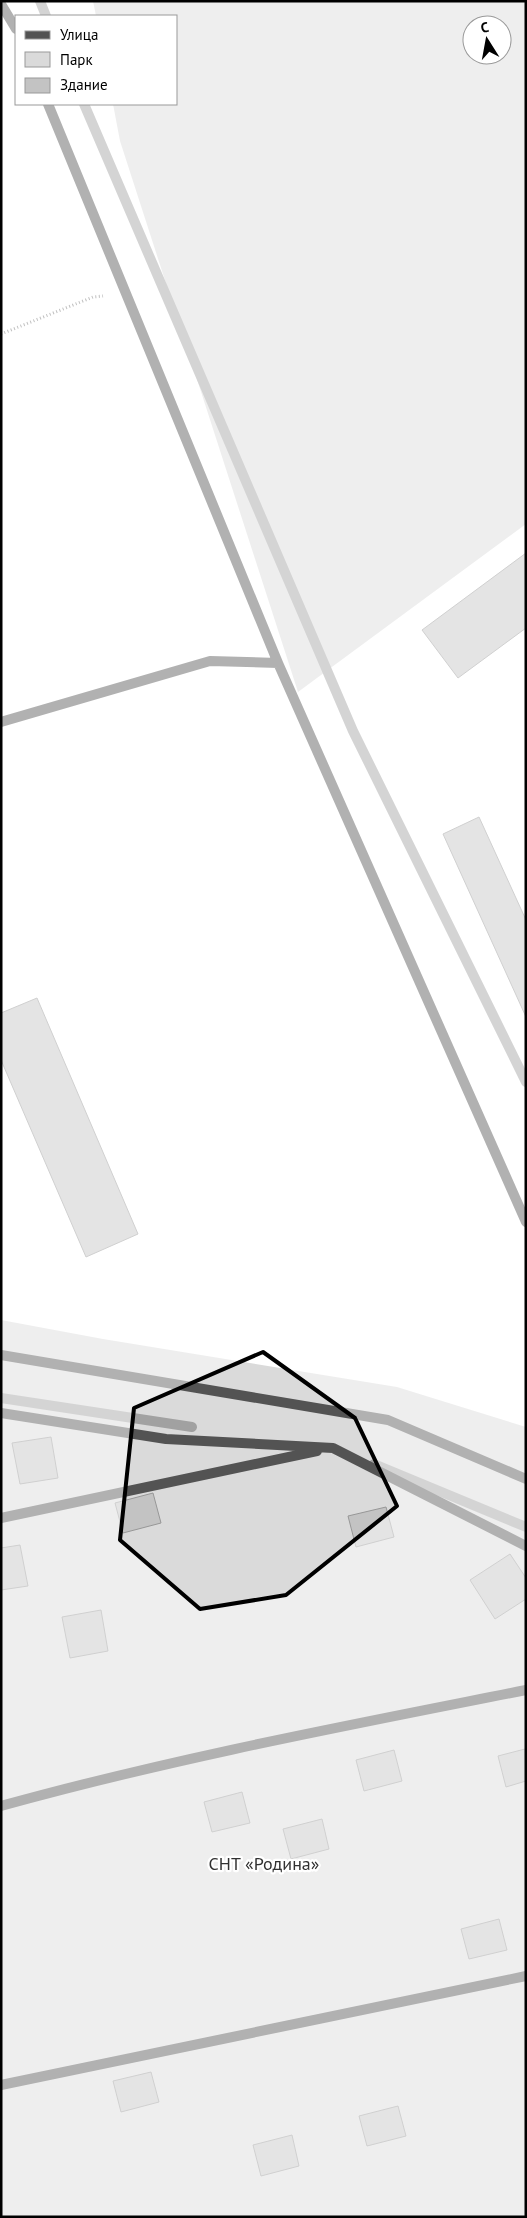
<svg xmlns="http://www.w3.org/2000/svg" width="527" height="2218" viewBox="0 0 527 2218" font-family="'PT Sans',sans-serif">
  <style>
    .green { fill: #dadada; fill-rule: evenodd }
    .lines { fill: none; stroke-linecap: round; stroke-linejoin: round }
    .stream { stroke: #a1a1a1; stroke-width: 10 }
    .building { fill: #c3c3c3; stroke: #979797 }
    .path { stroke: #757575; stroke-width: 3; stroke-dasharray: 1 2.5; stroke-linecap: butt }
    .service { stroke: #535353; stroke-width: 10 }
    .minor { stroke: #535353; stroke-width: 10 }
    .marked { fill: none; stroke: #000; stroke-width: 4; stroke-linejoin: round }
    .labels { text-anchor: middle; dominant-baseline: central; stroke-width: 4.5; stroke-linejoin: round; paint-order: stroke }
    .park-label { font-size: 18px; fill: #313131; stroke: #fff }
  </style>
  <rect width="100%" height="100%" fill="#fff"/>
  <path class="green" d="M93 1H526V524L298 692 120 141 113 104H176V16H96ZM472 25H502V55H472Z
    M1 1320 103 1339 397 1387 526 1427V2217H1Z"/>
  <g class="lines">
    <path class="stream" d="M40 1 46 16
      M84 104 353 731 526 1082
      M1 1398 192 1427
      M374 1464 526 1527"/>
  </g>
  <path class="building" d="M526 553V628L458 678 422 630Z
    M479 817 526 920V1017L443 834Z
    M37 998 138 1234 86 1257 1 1060V1013Z
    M51 1437 58 1478 20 1484 12 1443Z
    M153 1493 161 1523 123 1533 115 1503Z
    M386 1507 394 1537 356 1547 348 1516Z
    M20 1545 28 1586 1 1590V1548Z
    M510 1554 526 1578V1599L495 1619 470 1580Z
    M101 1610 108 1651 70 1658 62 1617Z
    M525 1749 526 1781 506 1787 498 1756Z
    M394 1750 402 1781 364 1791 356 1760Z
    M242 1792 250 1823 212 1832 204 1802Z
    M322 1819 329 1849 291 1859 283 1829Z
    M499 1919 507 1950 469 1959 461 1929Z
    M151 2072 159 2102 121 2112 113 2081Z
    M398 2106 406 2136 367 2146 359 2116Z
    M292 2135 299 2166 261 2176 253 2145Z"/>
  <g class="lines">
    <path class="path" d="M1 334 93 297 103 296"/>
    <path class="service" d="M1 4 16 29
      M48 104 278 663 526 1222
      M1 722 210 661 278 663
      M1 1413 166 1439 333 1448 526 1546
      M1 1518 317 1451
      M1 1806C174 1758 350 1725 526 1690
      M1 2085 526 1976"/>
    <path class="minor" d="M1 1355 388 1420 526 1479"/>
  </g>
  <path d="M0 0H527V2218H0ZM263 1352 355 1418 397 1506 286 1595 200 1609 120 1540 134 1408Z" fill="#fff" fill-opacity=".55" fill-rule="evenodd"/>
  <path class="marked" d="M263 1352 355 1418 397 1506 286 1595 200 1609 120 1540 134 1408Z"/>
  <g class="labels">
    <g class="park-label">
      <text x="264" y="1863">СНТ «Родина»</text>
    </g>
  </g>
  <rect width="527" height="2218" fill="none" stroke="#000000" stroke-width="5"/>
  <rect x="15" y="15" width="162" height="90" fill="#ffffff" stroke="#999999"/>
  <rect x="25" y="31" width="25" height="8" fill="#535353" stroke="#999999"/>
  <text x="60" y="40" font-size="15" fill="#000000">Улица</text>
  <rect x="25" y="52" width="25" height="15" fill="#dadada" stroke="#999999"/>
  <text x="60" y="65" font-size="15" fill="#000000">Парк</text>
  <rect x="25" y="78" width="25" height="15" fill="#c3c3c3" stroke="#999999"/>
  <text x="60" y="90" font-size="15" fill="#000000">Здание</text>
  <g transform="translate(487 40) rotate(349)"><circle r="24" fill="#ffffff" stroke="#999999"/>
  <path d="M0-4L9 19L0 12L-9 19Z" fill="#000000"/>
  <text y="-8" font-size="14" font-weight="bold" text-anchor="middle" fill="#000000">С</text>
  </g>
</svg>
